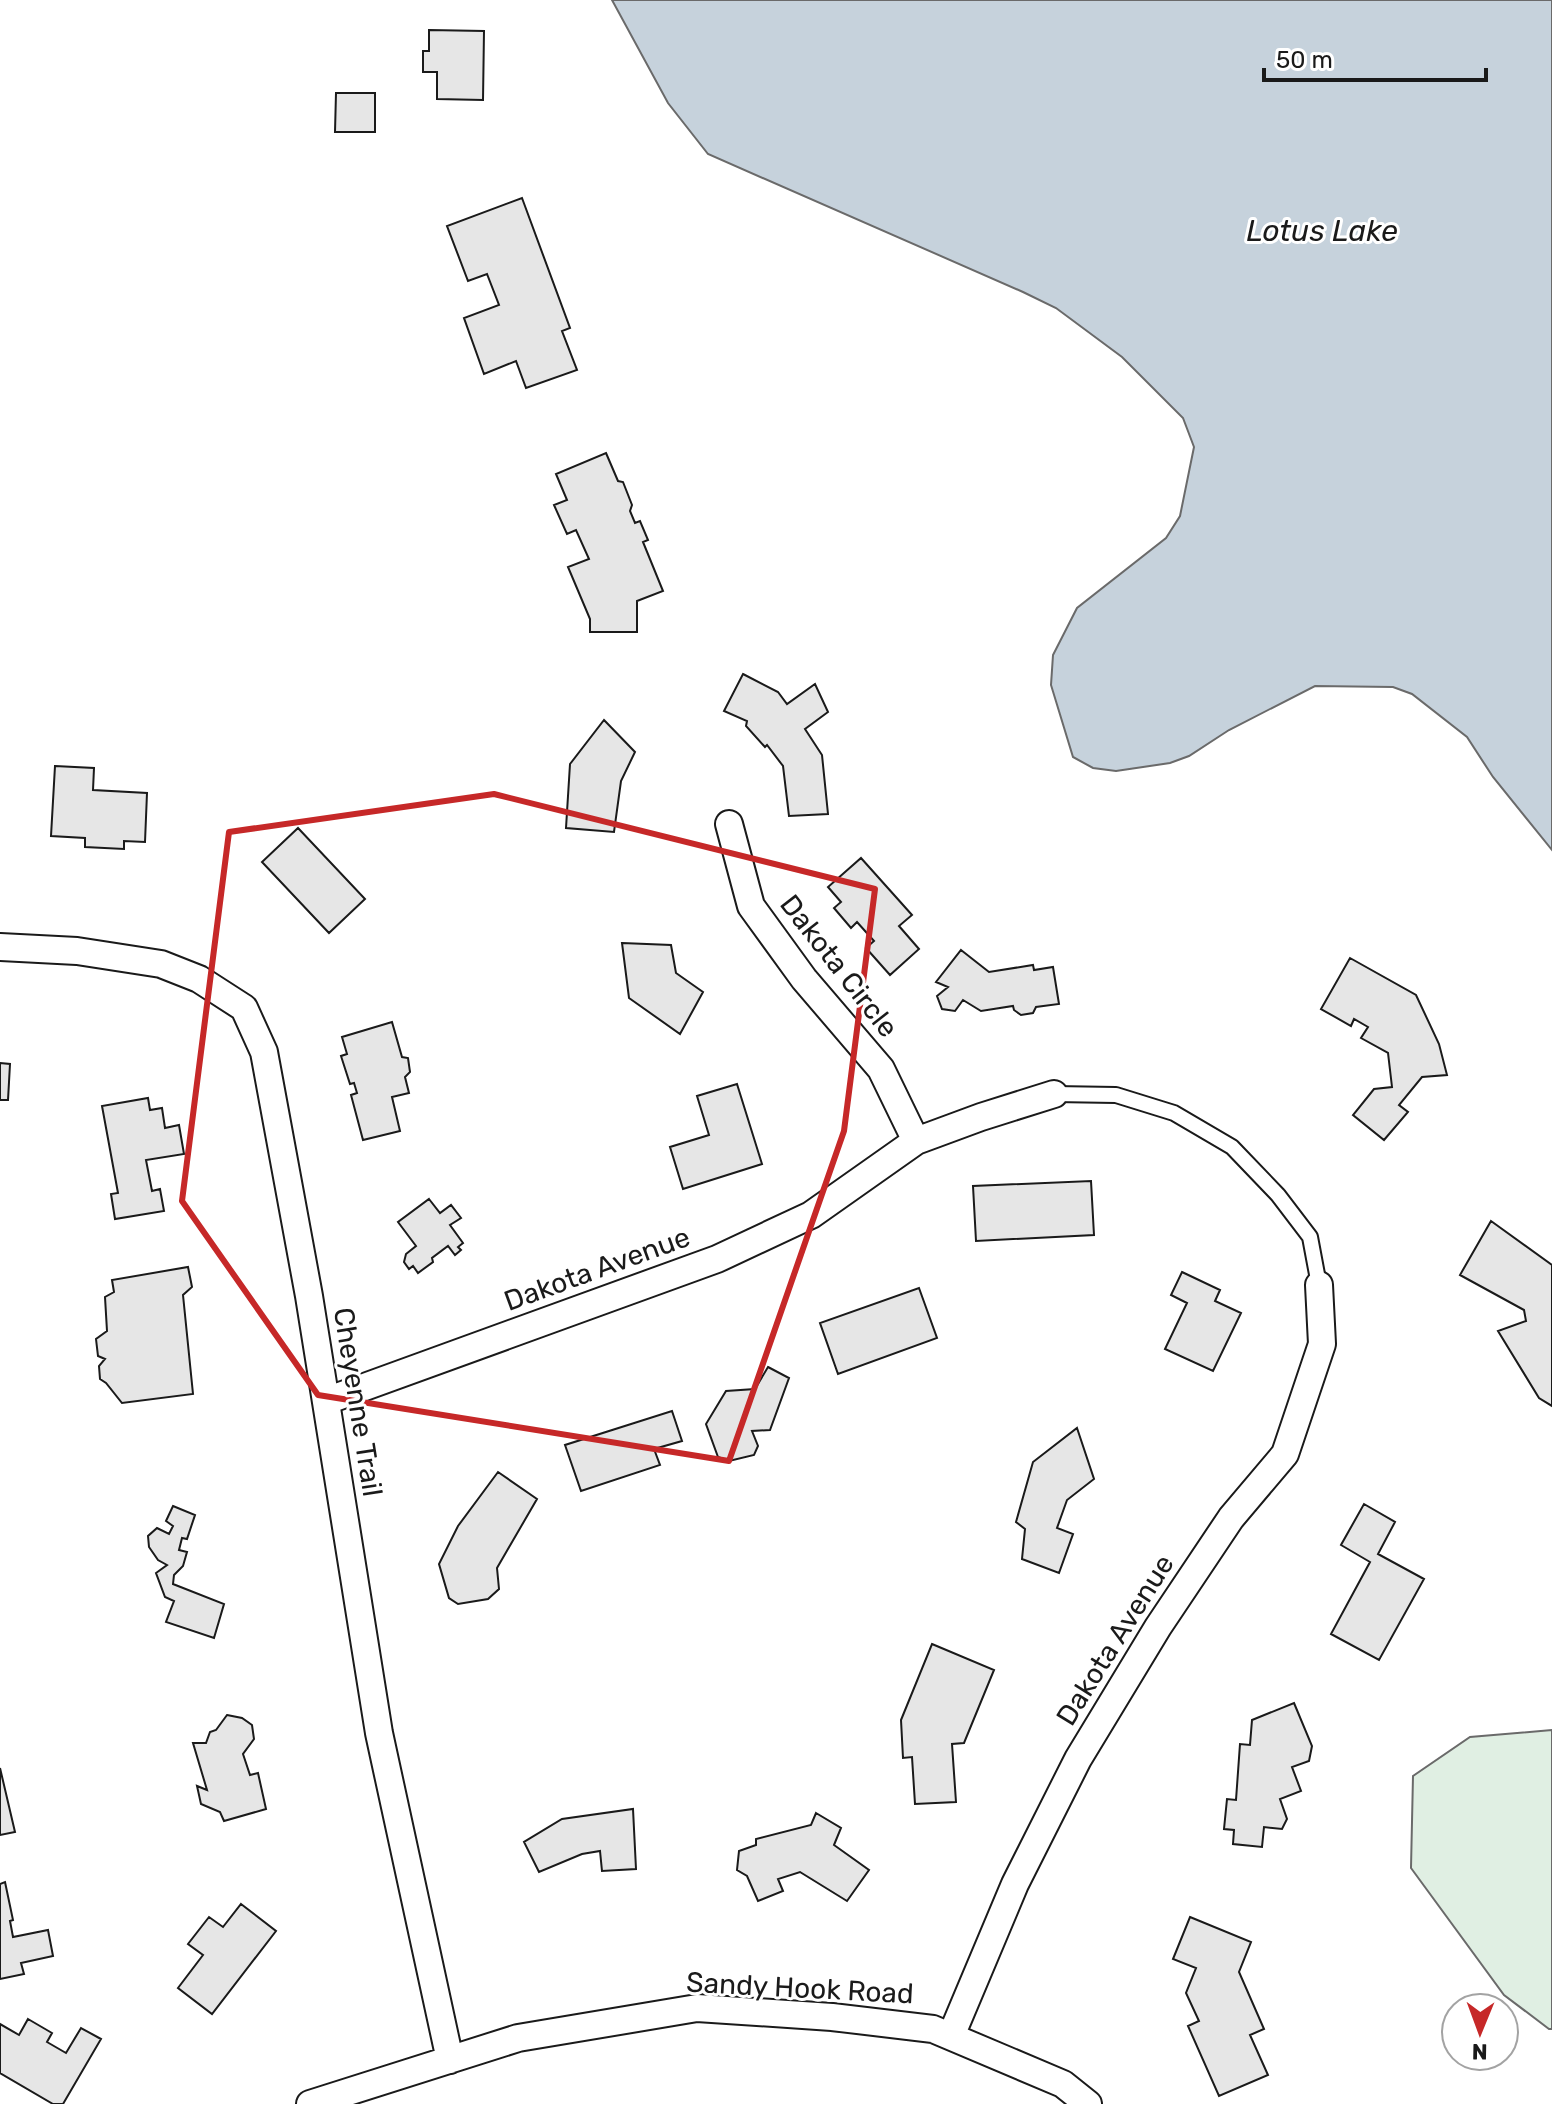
<svg xmlns="http://www.w3.org/2000/svg" width="1552" height="2104" viewBox="0 0 1552 2104" font-family="Rubik,sans-serif">
  <style>
    .green { fill: #e0efe3; stroke: #6a6a6a; stroke-width: 2 }
    .water { fill: #c6d2dc; stroke: #6a6a6a; stroke-width: 2 }
    .building { fill: #e6e6e6; stroke: #1a1a1a; stroke-width: 2 }
    .lines { fill: none; stroke-linecap: round; stroke-linejoin: round }
    .service-casing { stroke: #1a1a1a; stroke-width: 18 }
    .minor-casing { stroke: #1a1a1a; stroke-width: 30 }
    .service { stroke: #fff; stroke-width: 14 }
    .minor { stroke: #fff; stroke-width: 26 }
    .marked { fill: none; stroke: #c62828; stroke-width: 6; stroke-linejoin: round }
    .labels { text-anchor: middle; dominant-baseline: central; stroke-width: 6; stroke-linejoin: round; paint-order: stroke }
    .street-label { font-size: 28px; fill: #1a1a1a; stroke: #fff }
    .water-label { font-size: 30px; font-style: italic; fill: #1a1a1a; stroke: #fff }
  </style>
  <rect width="100%" height="100%" fill="#fff"/>
  <path class="green" d="M1552 1730V2029H1549L1504 1995 1411 1868 1413 1776 1470 1737Z"/>
  <path class="water" d="M612 0H1552V850L1493 777 1467 737 1412 694 1393 687 1315 686 1229 730 1189 756 1170 763 1116 771 1093 768 1073 757 1051 685 1053 655 1077 608 1166 538 1180 516 1194 447 1183 418 1122 357 1056 308 1023 292 708 154 668 103Z"/>
  <path class="building" d="M429 30 484 31 483 100 437 99V72H423V51H429Z
    M336 93H375V132H335Z
    M522 198 570 328 562 331 577 370 526 388 516 361 484 374 464 318 499 305 487 274 468 281 447 226Z
    M606 453 618 481 623 482 632 505 630 511 635 523 640 521 648 540 643 542 663 591 637 601V632H590V619L568 567 589 559 576 530 567 534 554 505 567 500 556 474Z
    M743 674 778 692 787 704 815 684 828 712 805 729 822 755 828 814 789 816 783 766 767 745 765 747 746 726 747 721 724 711Z
    M604 720 635 752 621 781 614 832 566 828 570 764Z
    M55 766 94 768 93 790 147 793 145 842 124 841V849L85 847V838L51 836Z
    M298 828 365 899 329 933 262 862Z
    M861 858 912 915 899 926 919 949 890 975 866 948 874 941 857 922 851 928 834 908 841 902 828 887Z
    M622 943 671 945 676 973 703 992 680 1034 629 998Z
    M961 950 989 972 1033 965 1034 970 1053 967 1059 1004 1036 1007 1033 1013 1021 1015 1014 1010 1013 1006 981 1011 963 1000 955 1011 942 1009 937 996 948 987 936 982Z
    M1350 958 1416 995 1439 1044 1447 1075 1422 1077 1399 1105 1408 1112 1384 1140 1353 1115 1374 1089 1392 1087 1388 1053 1361 1038 1368 1027 1354 1019 1351 1026 1321 1009Z
    M392 1022 402 1057 408 1058 410 1072 405 1077 409 1093 392 1097 400 1131 363 1140 351 1095 357 1093 354 1083 350 1084 341 1056 347 1054 342 1037Z
    M0 1063 10 1064 8 1100H0Z
    M737 1084 762 1164 683 1189 670 1147 709 1135 697 1096Z
    M148 1098 150 1110 162 1108 165 1128 179 1125 184 1154 146 1160 152 1191 160 1189 164 1211 115 1219 111 1194 118 1193 102 1106Z
    M1091 1181 1094 1235 976 1241 973 1186Z
    M429 1199 440 1213 451 1205 461 1218 450 1225 463 1243 458 1247 461 1250 455 1255 448 1246 432 1258 433 1262 418 1273 413 1266 409 1269 404 1262 406 1254 416 1246 398 1222Z
    M1491 1221 1552 1265V1406L1539 1398 1498 1331 1526 1321 1524 1310 1460 1275Z
    M188 1267 192 1287 183 1295 193 1394 122 1403 106 1383 100 1379 99 1366 105 1359 98 1356 96 1339 107 1331 105 1297 114 1292 112 1280Z
    M1182 1272 1220 1290 1215 1301 1241 1313 1213 1371 1165 1349 1187 1303 1171 1295Z
    M919 1288 937 1338 838 1374 820 1323Z
    M768 1367 789 1378 770 1430 752 1431 758 1446 754 1455 729 1461 718 1457 706 1424 726 1391 755 1389Z
    M672 1411 682 1441 654 1449 660 1465 581 1491 565 1445Z
    M1077 1428 1094 1479 1067 1500 1057 1528 1073 1534 1059 1573 1022 1559 1025 1529 1016 1522 1033 1462Z
    M498 1472 537 1499 497 1568 499 1589 488 1599 458 1604 449 1598 439 1564 458 1526Z
    M1364 1504 1395 1522 1378 1554 1424 1579 1379 1660 1331 1634 1370 1562 1341 1545Z
    M173 1506 195 1515 187 1539 182 1538 179 1550 187 1552 183 1566 174 1575 173 1584 224 1604 214 1638 166 1622 174 1601 165 1597 156 1573 167 1565 158 1560 149 1547 148 1536 157 1528 169 1534 173 1526 166 1521Z
    M932 1644 994 1670 964 1743 952 1744 956 1802 915 1804 912 1757 903 1758 901 1720Z
    M1294 1703 1312 1746 1309 1761 1292 1767 1301 1791 1280 1799 1287 1819 1282 1829 1264 1827 1262 1847 1233 1844 1234 1830 1224 1829 1227 1799 1236 1800 1240 1744 1250 1745 1252 1720Z
    M227 1715 242 1718 252 1725 254 1739 243 1754 250 1775 258 1773 266 1809 224 1821 220 1812 201 1804 197 1786 207 1790 193 1743H206L210 1732 216 1730Z
    M0 1768 15 1832 0 1835Z
    M633 1809 636 1869 602 1871 600 1851 582 1854 539 1872 524 1842 562 1819Z
    M816 1813 841 1828 834 1845 869 1870 847 1901 800 1872 778 1879 783 1891 758 1901 747 1876 737 1870 739 1851 756 1845V1839L811 1825Z
    M5 1882 13 1920 10 1921 13 1937 48 1930 53 1956 21 1963 24 1974 0 1979V1884Z
    M241 1904 276 1931 212 2014 178 1988 203 1955 188 1944 209 1917 223 1927Z
    M1190 1917 1251 1942 1239 1972 1264 2029 1250 2035 1268 2075 1219 2096 1188 2026 1199 2021 1186 1993 1196 1968 1173 1959Z
    M28 2019 52 2033 47 2042 66 2053 81 2028 101 2039 63 2104H53L0 2073V2024L19 2035Z"/>
  <g class="lines">
    <defs>
      <path id="service" d="M1054 1094 1116 1095 1174 1113 1232 1147 1278 1195 1310 1237 1319 1285"/>
      <path id="minor" d="M729 824 751 906 804 979 881 1069 916 1141
        M0 947 77 951 161 964 199 979 244 1008 264 1052 309 1296 379 1733 450 2060
        M326 1401 717 1259 811 1215 916 1141 981 1117 1054 1094
        M951 2036 1015 1884 1078 1759 1158 1627 1231 1518 1285 1454 1322 1344 1319 1285
        M310 2104 518 2038 697 2008 832 2017 933 2029 1063 2084 1088 2104"/>
    </defs>
    <use href="#service" class="service-casing"/>
    <use href="#minor" class="minor-casing"/>
    <use href="#service" class="service"/>
    <use href="#minor" class="minor"/>
  </g>
  <path class="marked" d="M494 794 875 889 844 1131 729 1461 318 1395 182 1201 229 832Z"/>
  <g class="labels">
    <g class="street-label">
      <text transform="translate(839 966) rotate(52)">Dakota Circle</text>
      <text transform="translate(597 1269) rotate(-20)">Dakota Avenue</text>
      <text transform="translate(358 1402) rotate(81)">Cheyenne Trail</text>
      <text transform="translate(1115 1640) rotate(-58)">Dakota Avenue</text>
      <text transform="translate(800 1988) rotate(3)">Sandy Hook Road</text>
    </g>
    <g class="water-label">
      <text x="1322" y="231">Lotus Lake</text>
    </g>
  </g>
  <g transform="translate(1480 2032) rotate(181)"><circle r="38" fill="#ffffff" stroke="#a3a3a3" stroke-width="2"/>
  <path d="M0-6L14 30L0 20L-14 30Z" fill="#c62828"/>
  <text y="-12" font-size="22" font-weight="bold" text-anchor="middle" fill="#1a1a1a">N</text>
  </g>
  <path d="M1264 68v12h222v-12" fill="none" stroke="#1a1a1a" stroke-width="4"/>
  <text x="1276" y="68" font-size="24" fill="#1a1a1a" stroke="#ffffff" stroke-width="6" paint-order="stroke">50 m</text>
</svg>
